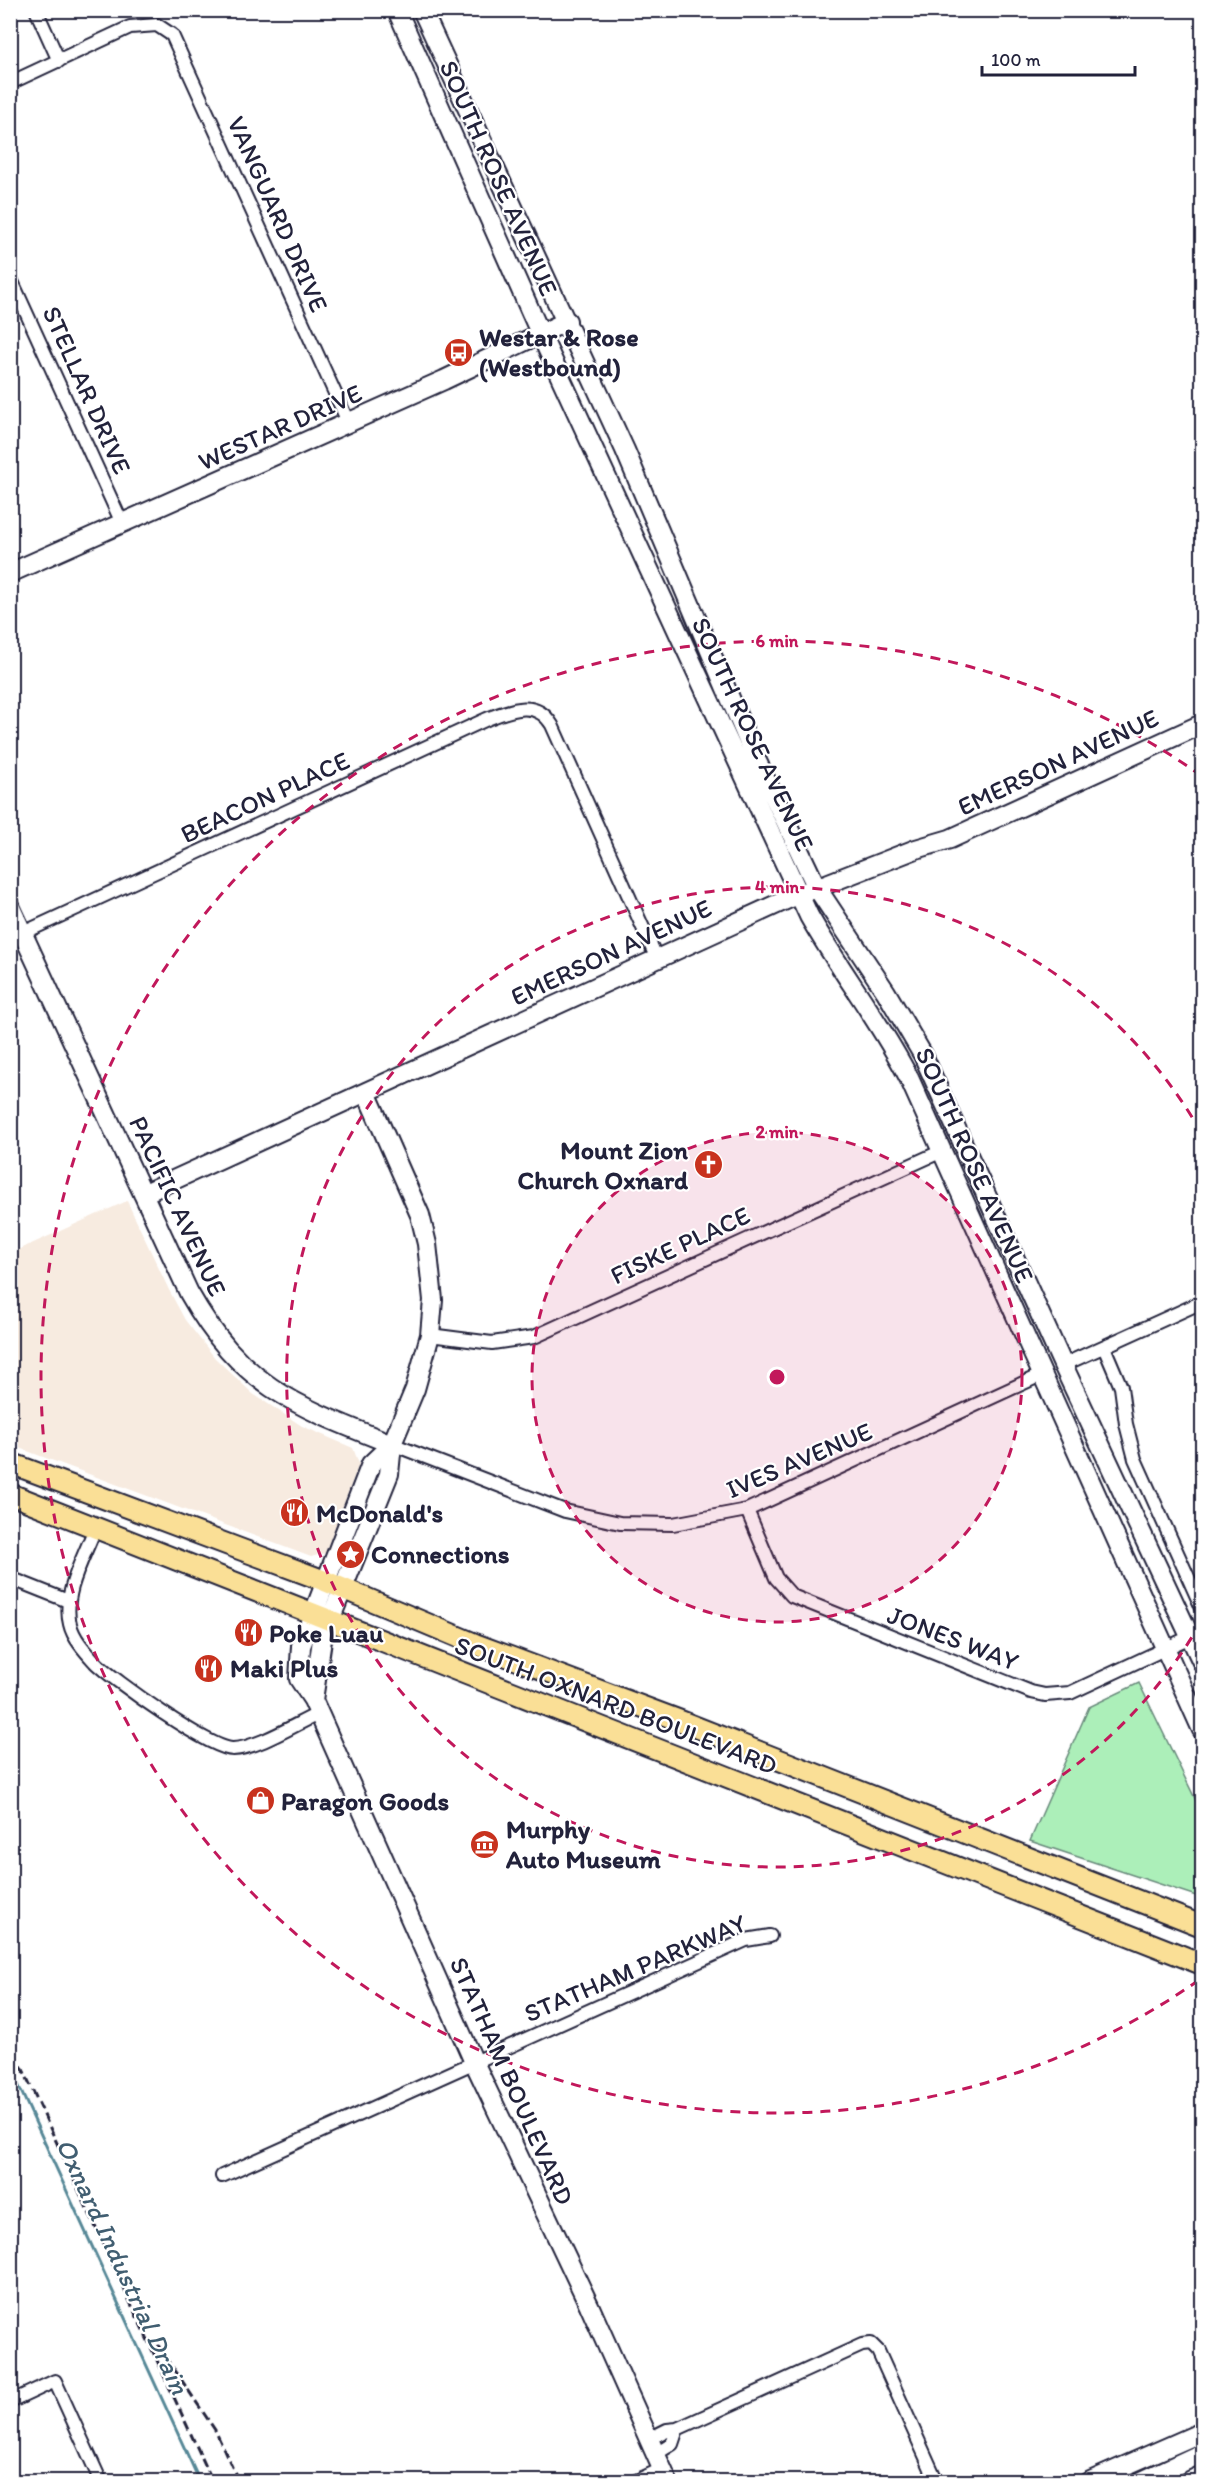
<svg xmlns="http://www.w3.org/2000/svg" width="1213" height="2492" viewBox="0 0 1213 2492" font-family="Itim,sans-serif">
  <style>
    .built { fill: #f7ebe0 }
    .green { fill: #acefb9; stroke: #67887a; stroke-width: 1.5 }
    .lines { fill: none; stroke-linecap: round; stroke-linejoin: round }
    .stream { stroke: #578897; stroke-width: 3 }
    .street-casing { stroke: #22223b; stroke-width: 16 }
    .secondary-casing { stroke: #22223b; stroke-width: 22 }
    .primary-casing { stroke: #22223b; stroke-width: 24 }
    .street { stroke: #fff; stroke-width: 12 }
    .secondary { stroke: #fff; stroke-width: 18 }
    .primary { stroke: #fadf96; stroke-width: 20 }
    .rail { stroke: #22223b; stroke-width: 3; stroke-dasharray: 9 4.5; stroke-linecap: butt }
    .ring { fill: none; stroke: #c2185b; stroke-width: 3; stroke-dasharray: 10 8 }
    .labels { text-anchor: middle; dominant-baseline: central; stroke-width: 4.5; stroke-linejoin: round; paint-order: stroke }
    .street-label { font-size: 26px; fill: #22223b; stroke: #fff }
    .poi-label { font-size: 26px; font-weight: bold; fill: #22223b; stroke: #fff; text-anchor: start }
    .water-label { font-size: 27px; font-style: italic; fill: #415e71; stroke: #fff }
    .centre { fill: #c2185b; stroke: #fff; stroke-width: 3 }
    .ring-label { font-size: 18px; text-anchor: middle; font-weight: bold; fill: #c2185b; stroke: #fff; stroke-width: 4.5; stroke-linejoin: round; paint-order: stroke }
  </style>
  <rect width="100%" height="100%" fill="#fff"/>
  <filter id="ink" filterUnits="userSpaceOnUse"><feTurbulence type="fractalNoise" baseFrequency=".0167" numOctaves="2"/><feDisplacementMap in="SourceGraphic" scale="12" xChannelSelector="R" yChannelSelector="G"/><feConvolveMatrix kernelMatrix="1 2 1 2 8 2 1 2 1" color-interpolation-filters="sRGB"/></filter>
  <g filter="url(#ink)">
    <path class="built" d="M127 1201 169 1290 185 1320 215 1358 253 1394 302 1426 353 1448 359 1464 325 1553 311 1557 11 1445V1253Z"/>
    <path class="green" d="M1139 1683 1202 1813V1898L1030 1841 1089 1707Z"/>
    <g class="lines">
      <path class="stream" d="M10 2067 200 2482"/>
      <defs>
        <path id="street" d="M36 10 59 61
          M10 83 130 27 157 25 172 35 349 424
          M10 277 122 523
          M23 933 487 719C510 710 536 698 552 725L657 959
          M430 1335 492 1343 534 1337 942 1151
          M1104 1347 1121 1387 1126 1424 1135 1459 1202 1608
          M1063 1365 1202 1302
          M392 1444 565 1511 620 1523 673 1524 747 1510 1043 1374
          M747 1510 776 1578 792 1596 1031 1692 1045 1695 1070 1693 1190 1637
          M95 1528C85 1556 62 1593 70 1624 73 1638 85 1651 95 1662 113 1680 211 1750 233 1749 258 1748 294 1725 318 1714
          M10 1578 68 1601
          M222 2176 746 1940 770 1936
          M10 2402 55 2381 101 2482
          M649 2439 667 2430 677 2429 862 2345 871 2344 878 2351 937 2482
          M656 2454 672 2444 677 2429
          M634 2482 662 2469"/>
        <path id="secondary" d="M397 10 541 335 809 916C840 971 880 1021 909 1078L1202 1730
          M422 10 625 450 755 757 817 888 886 992 923 1055 1063 1365 1202 1662
          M10 573 444 380 567 321
          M10 906 189 1293C242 1387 296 1406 392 1444
          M366 1092 420 1215 427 1244 433 1300 430 1335 415 1389 392 1444 371 1464 301 1646 299 1679 313 1700 474 2062 589 2305 668 2482
          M143 1194 788 899 916 849 950 839 1202 724
          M313 1700 322 1640 389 1474 392 1444
          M1088 2482 1202 2432
          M1140 2482 1202 2453"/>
        <path id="primary" d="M10 1463 325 1581 475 1644 678 1720 1202 1926
          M10 1494 1202 1964"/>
      </defs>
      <use href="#street" class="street-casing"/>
      <use href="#secondary" class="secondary-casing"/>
      <use href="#primary" class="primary-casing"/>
      <use href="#street" class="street"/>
      <use href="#secondary" class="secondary"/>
      <use href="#primary" class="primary"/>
      <path class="rail" d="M10 2024 18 2049
        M10 2041 213 2482
        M158 2345 215 2430 239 2482"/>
    </g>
  </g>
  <circle cx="777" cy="1377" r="245" fill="#c2185b" fill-opacity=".12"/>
  <g class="ring">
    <circle cx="777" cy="1377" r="245"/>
    <path d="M1201 1622A490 490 0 1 1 1201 1132"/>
    <path d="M1199 1980A736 736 0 1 1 1199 774"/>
  </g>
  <defs>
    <symbol id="bus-disc" viewBox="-11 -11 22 22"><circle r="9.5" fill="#c8321e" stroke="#fff"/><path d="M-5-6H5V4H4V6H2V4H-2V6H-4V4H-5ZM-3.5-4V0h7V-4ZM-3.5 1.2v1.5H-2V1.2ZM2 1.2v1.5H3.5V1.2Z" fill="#fff"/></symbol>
    <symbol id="church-disc" viewBox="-11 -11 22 22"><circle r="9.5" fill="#c8321e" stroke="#fff"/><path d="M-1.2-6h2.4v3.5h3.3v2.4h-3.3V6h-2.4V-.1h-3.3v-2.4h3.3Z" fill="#fff"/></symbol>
    <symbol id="restaurant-disc" viewBox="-11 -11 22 22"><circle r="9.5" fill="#c8321e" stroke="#fff"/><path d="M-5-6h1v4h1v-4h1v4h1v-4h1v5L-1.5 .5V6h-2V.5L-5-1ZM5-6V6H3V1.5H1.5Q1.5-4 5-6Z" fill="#fff"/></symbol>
    <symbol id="sight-disc" viewBox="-11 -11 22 22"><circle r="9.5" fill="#c8321e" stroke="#fff"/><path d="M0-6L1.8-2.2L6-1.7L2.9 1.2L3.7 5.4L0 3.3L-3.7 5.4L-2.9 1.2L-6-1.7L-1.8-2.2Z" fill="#fff"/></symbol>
    <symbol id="shop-disc" viewBox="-11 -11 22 22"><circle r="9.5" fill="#c8321e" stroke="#fff"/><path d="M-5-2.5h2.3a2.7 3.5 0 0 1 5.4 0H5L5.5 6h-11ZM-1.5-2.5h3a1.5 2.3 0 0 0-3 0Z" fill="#fff"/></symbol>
    <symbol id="museum-disc" viewBox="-11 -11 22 22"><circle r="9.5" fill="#c8321e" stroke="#fff"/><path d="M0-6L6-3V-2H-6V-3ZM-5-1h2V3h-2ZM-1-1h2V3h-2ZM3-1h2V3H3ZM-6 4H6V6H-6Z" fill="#fff"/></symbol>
  </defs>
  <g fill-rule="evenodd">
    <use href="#bus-disc" x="442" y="336" width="33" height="33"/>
    <use href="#church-disc" x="692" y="1148" width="33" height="33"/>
    <use href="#restaurant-disc" x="278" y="1496" width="33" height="33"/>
    <use href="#sight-disc" x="334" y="1538" width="33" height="33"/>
    <use href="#restaurant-disc" x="232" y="1616" width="33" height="33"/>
    <use href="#restaurant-disc" x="192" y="1652" width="33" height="33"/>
    <use href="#shop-disc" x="244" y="1784" width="33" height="33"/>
    <use href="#museum-disc" x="468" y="1828" width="33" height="33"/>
  </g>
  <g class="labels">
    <g class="street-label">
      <text transform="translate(499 178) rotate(66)">SOUTH ROSE AVENUE</text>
      <text transform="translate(278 214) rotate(66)">VANGUARD DRIVE</text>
      <text transform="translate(87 390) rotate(66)">STELLAR DRIVE</text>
      <text transform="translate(280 427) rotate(-24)">WESTAR DRIVE</text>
      <text transform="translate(753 734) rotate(65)">SOUTH ROSE AVENUE</text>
      <text transform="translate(1058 762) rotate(-25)">EMERSON AVENUE</text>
      <text transform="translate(265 797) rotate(-25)">BEACON PLACE</text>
      <text transform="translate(611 952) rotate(-25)">EMERSON AVENUE</text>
      <text transform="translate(975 1165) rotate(66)">SOUTH ROSE AVENUE</text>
      <text transform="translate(178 1206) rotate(65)">PACIFIC AVENUE</text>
      <text transform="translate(680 1245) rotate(-25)">FISKE PLACE</text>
      <text transform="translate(799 1460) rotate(-23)">IVES AVENUE</text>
      <text transform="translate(953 1638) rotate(21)">JONES WAY</text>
      <text transform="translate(616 1705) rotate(21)">SOUTH OXNARD BOULEVARD</text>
      <text transform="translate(635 1968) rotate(-23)">STATHAM PARKWAY</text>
      <text transform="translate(512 2081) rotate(66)">STATHAM BOULEVARD</text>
    </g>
    <g class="poi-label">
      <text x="479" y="337">Westar &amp; Rose<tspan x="479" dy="30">(Westbound)</tspan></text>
      <text x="688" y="1150" text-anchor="end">Mount Zion<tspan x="688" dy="30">Church Oxnard</tspan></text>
      <text x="316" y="1513">McDonald's</text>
      <text x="371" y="1554">Connections</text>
      <text x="269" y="1633">Poke Luau</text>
      <text x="230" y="1668">Maki Plus</text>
      <text x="281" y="1801">Paragon Goods</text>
      <text x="506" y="1829">Murphy<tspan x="506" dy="30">Auto Museum</tspan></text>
    </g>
    <g class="water-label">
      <text transform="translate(123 2266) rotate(65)">Oxnard Industrial Drain</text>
    </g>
  </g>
  <circle cx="777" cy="1377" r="9" class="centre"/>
  <g class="ring-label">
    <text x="777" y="647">6 min</text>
    <text x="777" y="893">4 min</text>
    <text x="777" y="1138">2 min</text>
  </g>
  <rect width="1213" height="2492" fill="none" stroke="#fff" stroke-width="36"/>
  <rect x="18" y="18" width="1177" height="2456" fill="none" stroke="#22223b" stroke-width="2" filter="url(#ink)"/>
  <path d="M982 66v9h153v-9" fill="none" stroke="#22223b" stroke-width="3"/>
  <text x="991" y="66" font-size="18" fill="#22223b" stroke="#ffffff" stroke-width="4.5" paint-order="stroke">100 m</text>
</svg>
